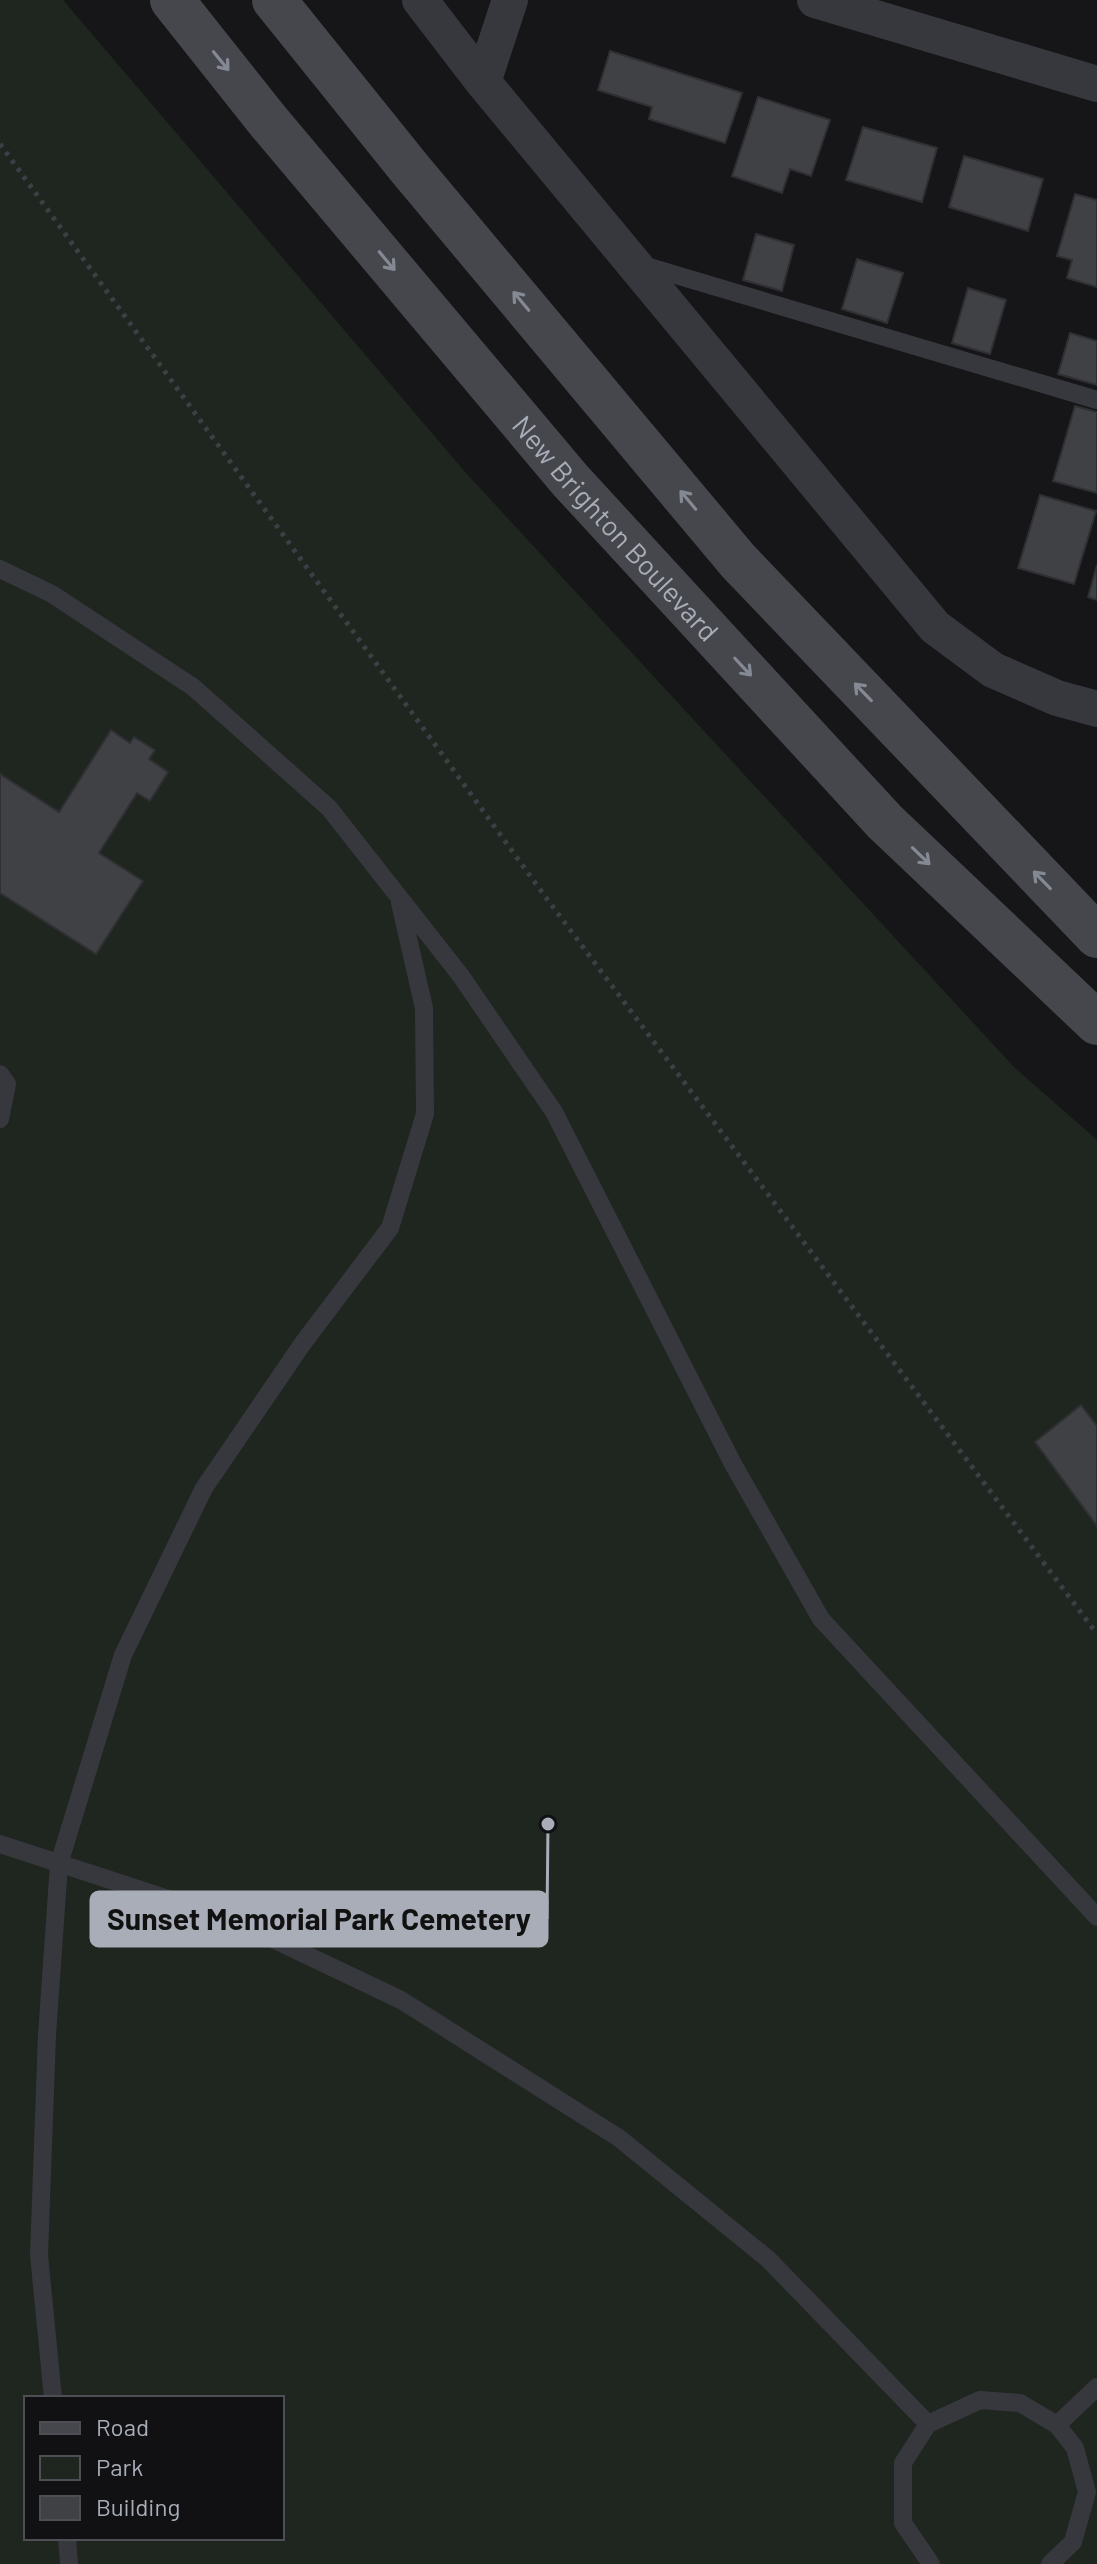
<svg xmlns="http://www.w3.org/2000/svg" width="1097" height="2564" viewBox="0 0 1097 2564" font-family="Barlow,sans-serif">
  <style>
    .green { fill: #1e261f; fill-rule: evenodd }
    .building { fill: #404145; stroke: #303034; stroke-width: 2 }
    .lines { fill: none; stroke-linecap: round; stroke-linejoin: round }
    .path { stroke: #3d3f44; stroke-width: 5; stroke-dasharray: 4 6; stroke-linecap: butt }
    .lane { stroke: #37383d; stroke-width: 18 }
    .street { stroke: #37383d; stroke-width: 36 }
    .secondary { stroke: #45474d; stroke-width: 44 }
    .oneway { stroke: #858993 }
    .labels { text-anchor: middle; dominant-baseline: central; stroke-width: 7; stroke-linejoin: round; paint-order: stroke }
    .street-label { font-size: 28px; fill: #a8adb8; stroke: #111113 }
    .leader { fill: none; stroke: #a8adb8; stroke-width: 3 }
    .callout-dot { fill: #a8adb8; stroke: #111113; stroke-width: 3 }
    .callout { fill: #a8adb8; stroke: #a8adb8; stroke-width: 3 }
    .callout-label { font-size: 30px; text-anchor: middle; font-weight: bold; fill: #111 }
  </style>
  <rect width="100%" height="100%" fill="#161618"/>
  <path class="green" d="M0 0H63L466 473 1014 1067 1097 1140V2564H0ZM26 2398H282V2538H26Z"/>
  <path class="building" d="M610 51 742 93 725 143 649 119 652 107 598 90Z
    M758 97 830 120 811 176 790 169 782 193 732 176Z
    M863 127 937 148 922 202 846 180Z
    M964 156 1043 179 1028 231 949 207Z
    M1075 194 1097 200V287L1067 278 1072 260 1057 256Z
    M756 234 794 245 782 291 743 280Z
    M857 259 903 273 887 323 842 309Z
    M968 288 1006 300 990 354 952 343Z
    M1070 333 1097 341V385L1058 374Z
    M1075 406 1097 412V493L1053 481Z
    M1040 495 1096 511 1074 584 1018 568Z
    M1097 565V600L1088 597Z
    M111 730 130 743 134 737 155 750 149 759 168 772 150 801 137 793 99 853 143 881 96 954 0 893V774L59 812Z
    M1081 1405 1097 1426V1526L1035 1442Z"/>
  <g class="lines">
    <path class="path" d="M0 144 544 895 1097 1634"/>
    <path class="lane" d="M639 264 1097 400
      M0 569 52 594 193 687 329 808 461 976 554 1112 733 1464 821 1619 1097 1917
      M0 1074 7 1084 0 1119
      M0 1844 233 1920 401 2000 619 2138 768 2259 928 2424
      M53 2398 39 2255 47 2035 59 1864 123 1655 204 1488 303 1343 390 1228 425 1114 424 1008 400 903
      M1057 2425 1097 2387
      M67 2538 69 2564
      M931 2564 903 2523V2463L928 2424 980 2400 1020 2403 1057 2425 1075 2448 1087 2492 1073 2542 1050 2564"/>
    <path class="street" d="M420 0 483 82 935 627 993 670 1057 698 1097 709
      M815 0 1097 84
      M483 82 510 0"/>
    <g class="secondary">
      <path id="s1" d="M172 0 268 121 570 480 885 822 1097 1023"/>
      <path d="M274 0 410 169 738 561 1097 936"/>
    </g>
  </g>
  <defs><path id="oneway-shaft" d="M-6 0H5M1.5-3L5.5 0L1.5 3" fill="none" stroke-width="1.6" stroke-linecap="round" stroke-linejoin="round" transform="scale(2)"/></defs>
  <g class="oneway">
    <use href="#oneway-shaft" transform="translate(221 61) rotate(51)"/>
    <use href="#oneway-shaft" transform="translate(387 261) rotate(50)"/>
    <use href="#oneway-shaft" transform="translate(521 301) rotate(-130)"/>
    <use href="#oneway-shaft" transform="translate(688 500) rotate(-130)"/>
    <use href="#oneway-shaft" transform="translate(743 667) rotate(47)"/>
    <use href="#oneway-shaft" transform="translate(863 692) rotate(-134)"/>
    <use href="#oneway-shaft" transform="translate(921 856) rotate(44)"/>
    <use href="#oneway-shaft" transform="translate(1042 880) rotate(-134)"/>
  </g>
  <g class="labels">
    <g class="street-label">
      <text stroke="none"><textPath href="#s1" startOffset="690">New Brighton Boulevard</textPath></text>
    </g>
  </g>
  <path class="leader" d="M548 1824L547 1919"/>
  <circle class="callout-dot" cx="548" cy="1824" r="8"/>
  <rect class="callout" x="91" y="1892" width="456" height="54" rx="8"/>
  <g class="callout-label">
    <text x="319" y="1930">Sunset Memorial Park Cemetery</text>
  </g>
  <rect x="24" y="2396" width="260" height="144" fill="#111113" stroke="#4d4f55" stroke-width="2"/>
  <rect x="40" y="2422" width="40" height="12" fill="#45474d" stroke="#4d4f55" stroke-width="2"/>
  <text x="96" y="2436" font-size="24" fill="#a8adb8">Road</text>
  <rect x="40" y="2456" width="40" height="24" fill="#1e261f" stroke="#4d4f55" stroke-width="2"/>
  <text x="96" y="2476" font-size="24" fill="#a8adb8">Park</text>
  <rect x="40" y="2496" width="40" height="24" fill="#404145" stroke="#4d4f55" stroke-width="2"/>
  <text x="96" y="2516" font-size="24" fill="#a8adb8">Building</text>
</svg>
